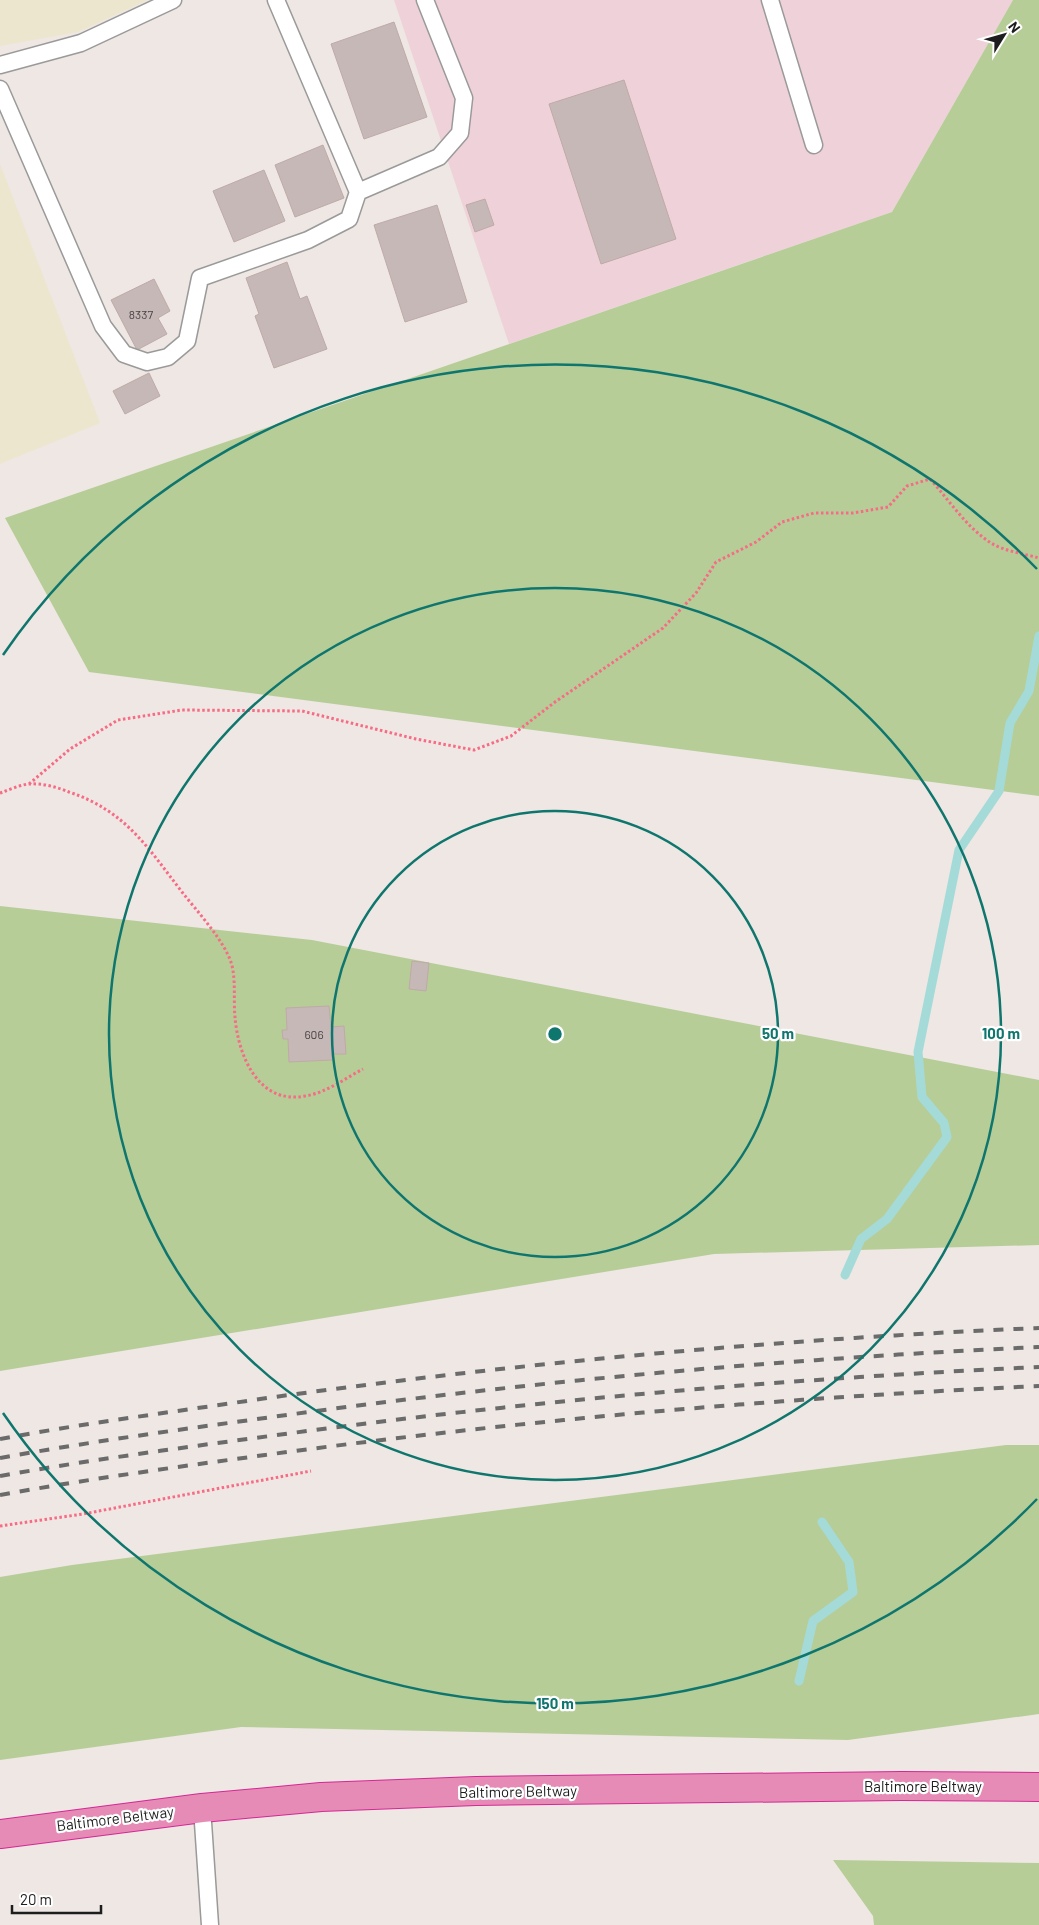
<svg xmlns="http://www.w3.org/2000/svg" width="1039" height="1925" viewBox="0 0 1039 1925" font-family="Barlow,sans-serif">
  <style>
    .commercial { fill: #efd2d9 }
    .farmland { fill: #ede6ce }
    .forest { fill: #b7cd98 }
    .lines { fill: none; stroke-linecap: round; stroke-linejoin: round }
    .stream { stroke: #a4dbd8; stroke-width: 9 }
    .building { fill: #c6b8b7; stroke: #bfaaa6 }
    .lane-casing { stroke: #9a9a9a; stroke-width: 19 }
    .highway-casing { stroke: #d52796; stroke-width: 30 }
    .path { stroke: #f76b85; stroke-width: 3; stroke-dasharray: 2.5 2.5; stroke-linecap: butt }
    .lane { stroke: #fff; stroke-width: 16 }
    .highway { stroke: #e58bb6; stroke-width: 28 }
    .rail { stroke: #6b6b6b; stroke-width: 4; stroke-dasharray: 10 10; stroke-linecap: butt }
    .ring { fill: none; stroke: #0f766e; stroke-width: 2.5 }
    .labels { text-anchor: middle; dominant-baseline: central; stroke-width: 4.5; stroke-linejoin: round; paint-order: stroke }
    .number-label { font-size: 12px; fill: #474444 }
    .street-label { font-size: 15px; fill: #1d1d1d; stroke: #fff }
    .centre { fill: #0f766e; stroke: #fff; stroke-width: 2.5 }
    .ring-label { font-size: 15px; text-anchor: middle; font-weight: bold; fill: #0f766e; stroke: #fff; stroke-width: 4.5; stroke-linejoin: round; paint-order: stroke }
  </style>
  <rect width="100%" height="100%" fill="#eee7e3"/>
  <path class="commercial" d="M394 0H1013L892 212 509 344Z"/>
  <path class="farmland" d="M0 0H148L78 32 0 46Z
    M0 164 100 423 0 464Z"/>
  <path class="forest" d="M1013 0H1039V796L89 672 5 518 892 212Z
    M0 906 312 940 1039 1080V1245L714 1254 0 1371Z
    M1006 1445H1039V1714L848 1740 241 1727 0 1760V1577L72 1565Z
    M833 1860 1039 1863V1925H874L873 1916Z"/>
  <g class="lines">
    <path class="stream" d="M845 1275 861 1239 887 1219 947 1137 944 1123 922 1097 918 1052 959 850 999 791 1010 723 1029 691 1039 636
      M799 1681 813 1621 853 1592 849 1562 822 1522"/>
  </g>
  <path class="building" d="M394 22 427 117 364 139 331 44Z
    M624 80 676 239 601 264 549 104Z
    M323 145 344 198 295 217 275 165Z
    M264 170 285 221 234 242 213 191Z
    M485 199 494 225 475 232 466 205Z
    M437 205 467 302 405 322 374 225Z
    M287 262 300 299 307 296 327 349 274 368 255 316 259 314 246 278Z
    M154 279 170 311 158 318 167 334 137 350 111 300Z
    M149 373 160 396 125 414 113 391Z
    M412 961 429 963 426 991 409 989Z
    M329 1006 331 1027 344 1026 346 1054H332V1060L289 1062 288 1039H283L282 1030H287L286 1008Z"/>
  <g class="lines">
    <defs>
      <path id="lane" d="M770 0 814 145
        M0 65 81 43 173 0
        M0 89 103 326 124 354 147 362 168 357 187 341 200 278 308 240 349 219 358 192 276 0
        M358 192 439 157 460 133 464 98 425 0
        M202 1808 210 1925"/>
      <path id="highway" d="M0 1834 202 1808 321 1797 476 1791 901 1786 1039 1787"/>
    </defs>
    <use href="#lane" class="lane-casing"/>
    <use href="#highway" class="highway-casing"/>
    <path class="path" d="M29 784 70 749 118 720 182 710 302 711 416 739 474 750 511 736 555 702 663 628 696 593 716 562 756 542 782 522 814 513H853L888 507 907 486 930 479C950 501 966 527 991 543 1004 551 1025 554 1039 558
      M0 793C9 790 19 785 29 784 42 783 57 787 69 792 126 811 148 848 182 892 197 911 219 935 229 957 237 974 233 998 235 1017 238 1055 258 1105 305 1096 326 1093 344 1079 363 1069
      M0 1526 83 1514 311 1471"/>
    <use href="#lane" class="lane"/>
    <use href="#highway" class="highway"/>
    <path class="rail" d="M0 1439C86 1423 173 1412 260 1399 518 1363 778 1339 1039 1328
      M0 1458C88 1442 177 1430 265 1418 522 1382 780 1359 1039 1347
      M0 1476C89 1460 180 1448 270 1436 525 1401 782 1379 1039 1367
      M0 1495C88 1479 177 1467 265 1455 522 1420 780 1398 1039 1386"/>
  </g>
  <g class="ring">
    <circle cx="555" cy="1034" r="223"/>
    <circle cx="555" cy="1034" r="446"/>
    <path d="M1037 1499A670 670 0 0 1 3 1413M3 655A670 670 0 0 1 1037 569"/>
  </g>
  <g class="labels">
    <g class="number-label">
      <text x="141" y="314">8337</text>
      <text x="314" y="1034">606</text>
    </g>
    <g class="street-label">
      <text x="923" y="1786">Baltimore Beltway</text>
      <text transform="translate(518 1791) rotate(-1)">Baltimore Beltway</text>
      <text transform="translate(115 1818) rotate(-7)">Baltimore Beltway</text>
    </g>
  </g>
  <circle cx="555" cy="1034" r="8" class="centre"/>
  <g class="ring-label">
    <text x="778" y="1039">50 m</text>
    <text x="1001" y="1039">100 m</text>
    <text x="555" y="1709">150 m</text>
  </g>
  <g transform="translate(1004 35) rotate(53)" stroke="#ffffff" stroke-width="4" paint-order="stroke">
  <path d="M0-4L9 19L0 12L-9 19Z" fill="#1d1d1d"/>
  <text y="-8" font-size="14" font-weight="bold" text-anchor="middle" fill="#1d1d1d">N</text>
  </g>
  <path d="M12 1905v8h89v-8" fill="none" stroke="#1d1d1d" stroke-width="2.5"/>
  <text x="20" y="1905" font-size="15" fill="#1d1d1d" stroke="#ffffff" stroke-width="4" paint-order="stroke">20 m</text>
</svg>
